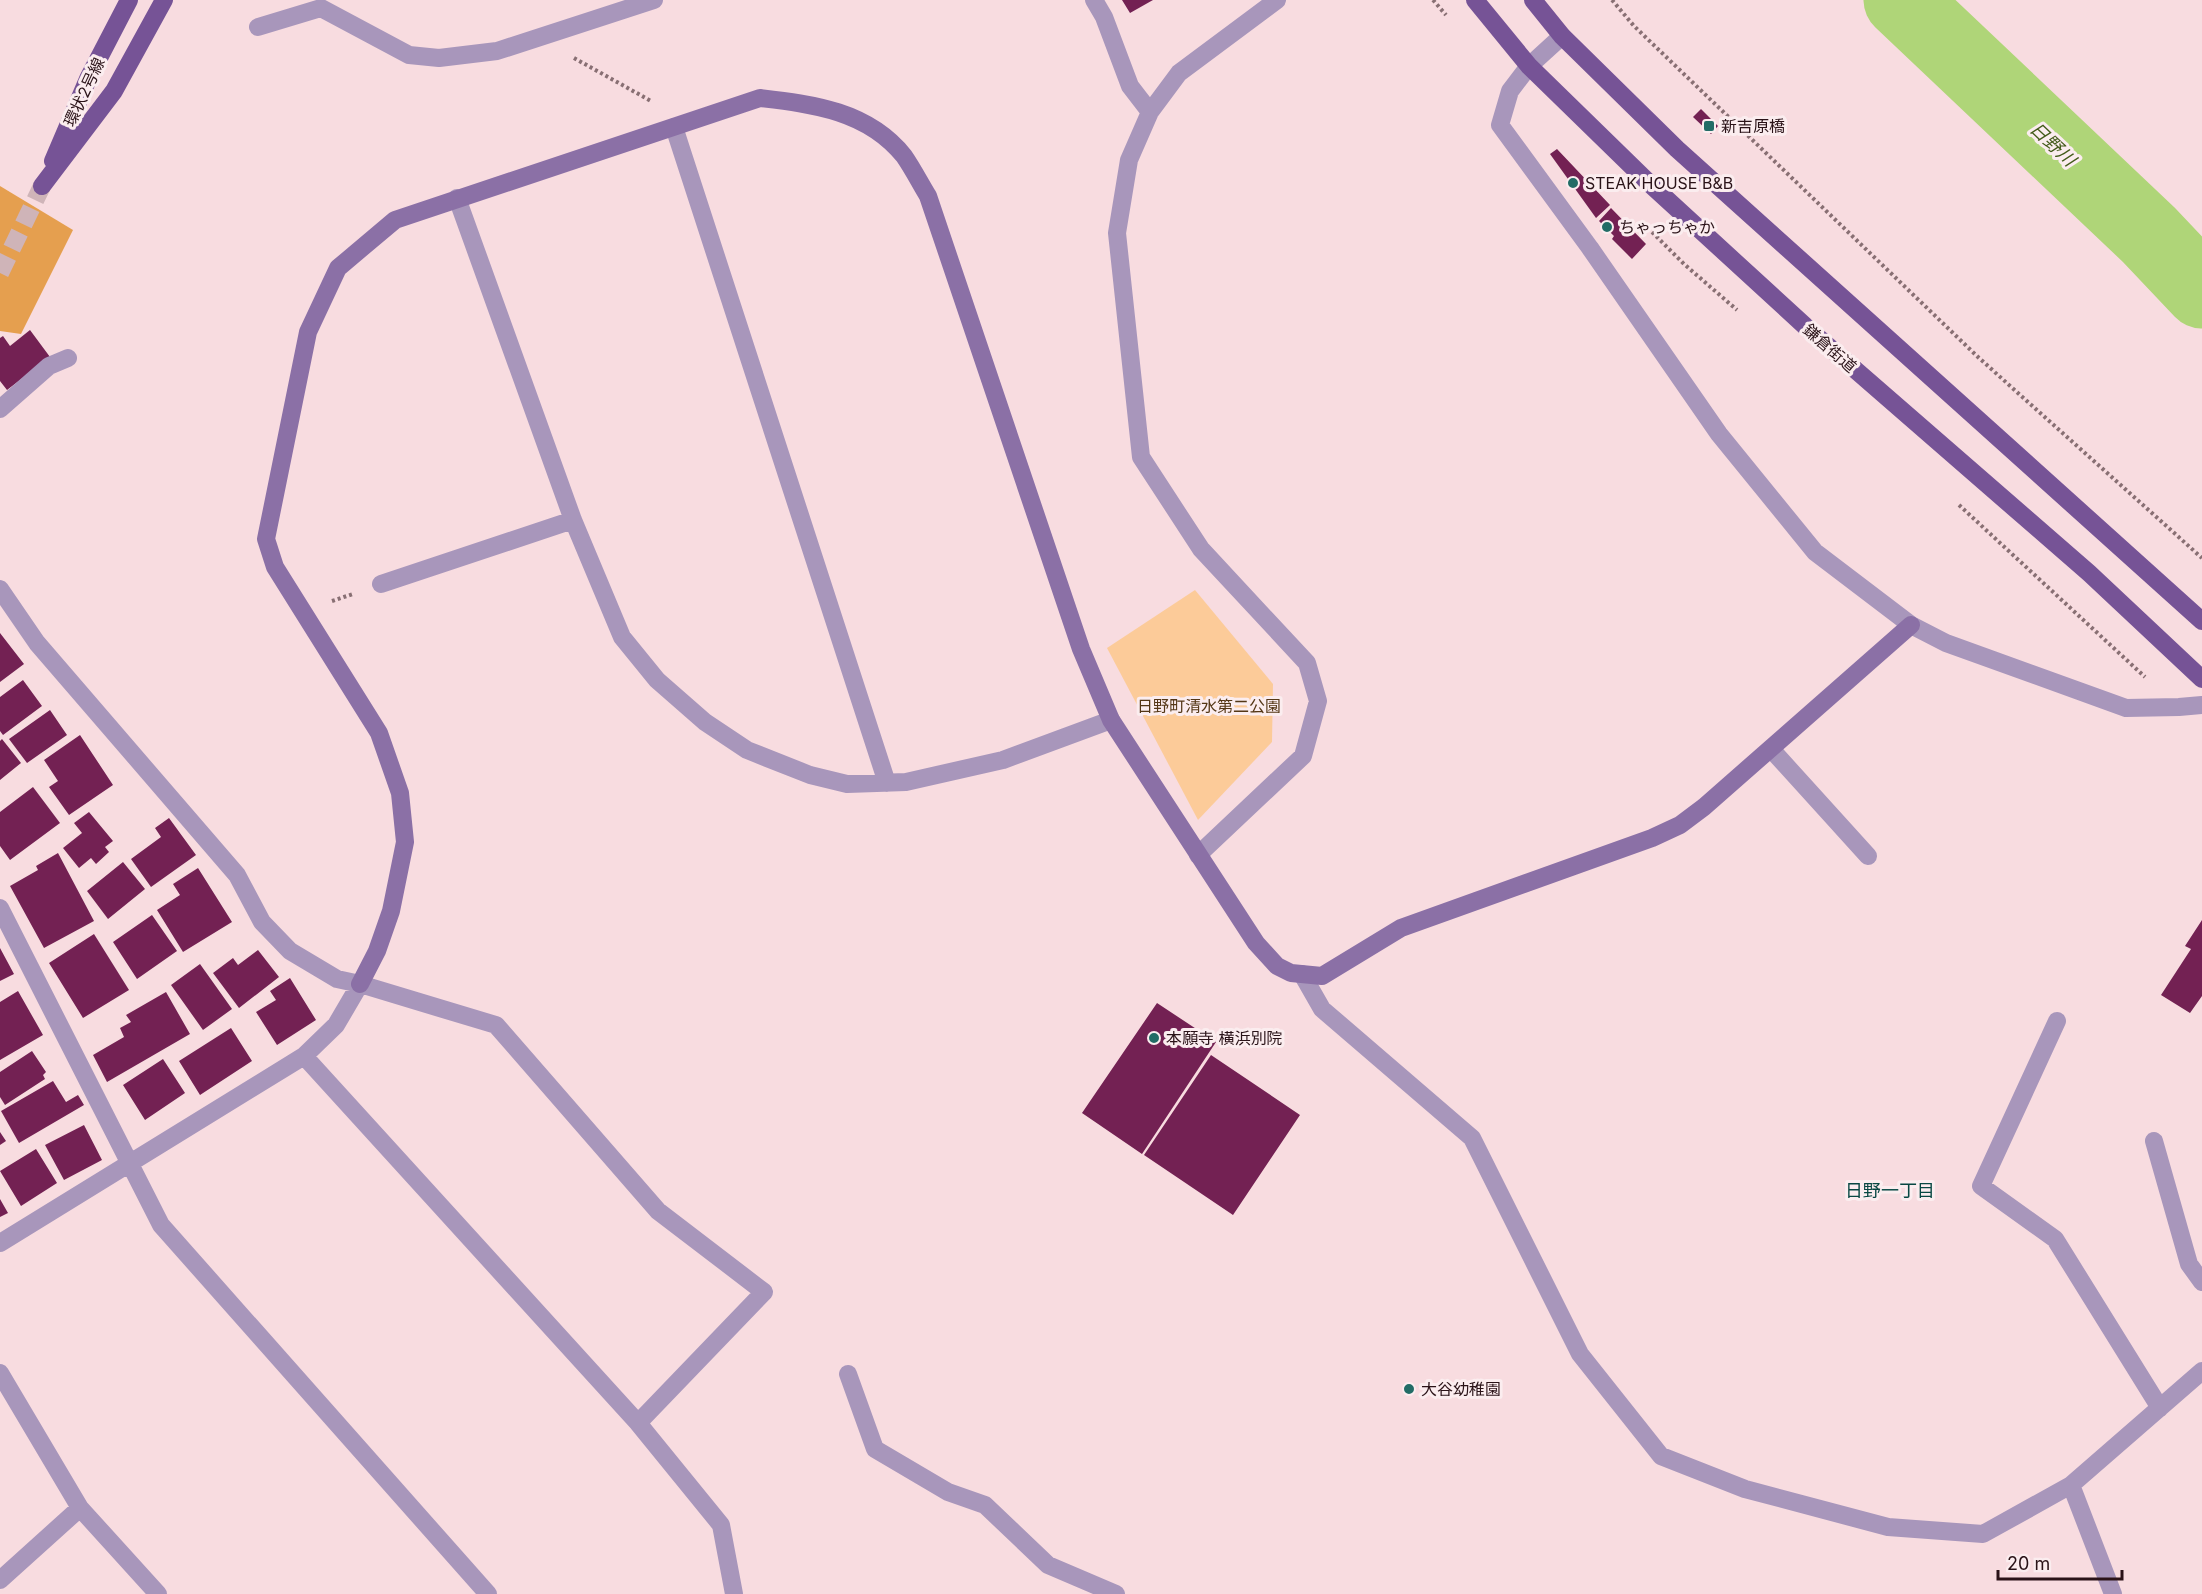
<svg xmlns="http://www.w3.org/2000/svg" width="2202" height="1594" viewBox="0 0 2202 1594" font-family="Inter,'Noto Sans JP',sans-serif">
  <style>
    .green { fill: #fccb99 }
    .forest { fill: #e59f4f }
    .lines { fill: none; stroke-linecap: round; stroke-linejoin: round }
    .river { stroke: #afd578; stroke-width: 75 }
    .building { fill: #732153 }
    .primary-tunnel { stroke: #cfb4b8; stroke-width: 18; stroke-dasharray: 18 9; stroke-linecap: butt }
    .path { stroke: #886f73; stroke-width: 4; stroke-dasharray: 3 3; stroke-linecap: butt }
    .street { stroke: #a896bb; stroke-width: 18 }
    .secondary { stroke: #8b70a6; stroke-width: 18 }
    .primary { stroke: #765396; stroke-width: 18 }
    .poi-dot { fill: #226c66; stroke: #fbedef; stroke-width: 2 }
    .labels { text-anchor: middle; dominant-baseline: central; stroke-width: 6; stroke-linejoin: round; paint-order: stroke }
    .street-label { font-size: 16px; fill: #2a1318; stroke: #fbedef }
    .poi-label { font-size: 16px; fill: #2a1318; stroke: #fbedef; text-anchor: start }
    .park-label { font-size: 16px; fill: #543716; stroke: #fbedef }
    .water-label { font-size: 18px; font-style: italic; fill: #435b1a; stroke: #fbedef }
    .neighbourhood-label { font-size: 18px; fill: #084843; stroke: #fbedef }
  </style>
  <rect width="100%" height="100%" fill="#f8dce0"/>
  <path class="green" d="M1195 590 1273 684 1272 742 1198 820 1107 648Z"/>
  <path class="forest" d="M0 186 73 230 21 334 0 331Z"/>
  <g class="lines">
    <path class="river" d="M1901 0 2149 235 2202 291"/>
  </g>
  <path class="building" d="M1122 0H1153L1130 13Z
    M1701 109 1718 126 1711 134 1693 117Z
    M1557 149 1610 205 1596 218 1550 154Z
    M1611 208 1646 244 1632 259 1612 239 1614 236 1599 221Z
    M30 330 50 357 7 390 0 381V338L3 336 10 346Z
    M0 633 24 664 0 682Z
    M23 680 42 706 3 735 0 731V697Z
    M50 710 67 735 27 763 9 739Z
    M80 735 113 785 69 815 49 787 58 781 44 760Z
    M2 739 21 763 0 780V741Z
    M33 787 60 823 10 860 0 846V812Z
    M89 812 113 841 105 847 109 852 96 864 91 858 79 868 63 848 82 833 74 823Z
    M169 818 196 855 151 887 131 859 161 837 155 828Z
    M58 853 94 921 44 948 10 886 38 870 36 866Z
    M123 862 145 889 108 919 87 891Z
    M198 868 232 922 183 952 157 910 180 895 173 884Z
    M152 915 177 951 137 979 113 942Z
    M2202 920V996L2190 1013 2161 995 2191 949 2185 946Z
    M94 934 129 990 83 1018 49 963Z
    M0 948 14 974 0 981Z
    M258 950 279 977 239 1008 213 973 233 958 238 965Z
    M200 964 232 1009 203 1030 171 985Z
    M290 978 316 1020 277 1045 256 1012 276 1000 270 991Z
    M18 991 43 1035 0 1060V1002Z
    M166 992 190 1034 107 1082 93 1055 124 1037 120 1028 131 1022 126 1015Z
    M1157 1003 1216 1042 1142 1154 1082 1113Z
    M231 1028 252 1061 200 1095 179 1061Z
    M32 1051 46 1072 43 1075 45 1079 5 1105 0 1097V1072Z
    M1211 1055 1300 1115 1233 1215 1144 1155Z
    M163 1059 185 1093 145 1120 123 1085Z
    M53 1081 66 1102 78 1095 84 1105 19 1143 1 1111Z
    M84 1125 102 1160 64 1180 45 1145Z
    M0 1132 6 1141 0 1145Z
    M36 1149 57 1183 21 1206 0 1171Z
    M0 1199 8 1213 0 1217Z"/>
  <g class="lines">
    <path class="primary-tunnel" d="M0 273 42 186"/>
    <path class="path" d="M1433 0 1446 15
      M1612 0 1634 26 1979 358 2202 558
      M574 58 651 101
      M1652 232 1684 264 1737 310
      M1959 505 2145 677
      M332 601 353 594"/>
    <path class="street" d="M1094 0 1104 17 1130 86 1150 112
      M258 27 321 8 409 55 439 58 497 51 654 0
      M1562 36 1529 66 1510 91 1500 125 1590 248 1719 434 1815 552 1911 625 1946 643 2126 708 2179 707 2202 705
      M674 127 887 783
      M457 198 573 520 622 637 657 680 705 722 747 750 810 775 847 784 906 782 1003 760 1111 720
      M0 409 49 366 68 358
      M381 584 573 520
      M0 589 37 643 237 875 262 922 290 951 337 979 360 984 496 1025 658 1211 764 1292 638 1423
      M1771 749 1868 856
      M1198 855 1303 756 1318 701 1307 663 1201 549 1141 457 1117 233 1129 160 1150 112 1179 73 1277 0
      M0 908 161 1225 488 1594
      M1302 974 1322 1009 1472 1138 1580 1354 1661 1456 1745 1489 1888 1527 1983 1534 2071 1485 2202 1371
      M2057 1021 1981 1186 2055 1239 2160 1408
      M304 1056 638 1423 721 1525 734 1594
      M2154 1141 2189 1264 2202 1282
      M0 1243 304 1056 336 1025 360 984
      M0 1373 80 1508 158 1594
      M848 1374 875 1449 948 1492 985 1505 1048 1565 1116 1594
      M2071 1485 2113 1594
      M0 1580 80 1508"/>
    <path class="secondary" d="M360 984 377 951 391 911 405 842 400 793 379 733 275 567 266 539 308 332 338 268 395 220 760 98C813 104 868 111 904 156 913 169 920 183 928 196L1081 649 1111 720 1256 943 1277 966 1291 973 1322 976 1401 928 1652 838 1680 825 1704 807 1911 625"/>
    <path class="primary" d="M1475 0 1529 66 1649 183 1805 326 2089 573 2202 679
      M1533 0 1562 36 1677 149 2202 621
      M53 161 88 79 129 0
      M42 186 114 91 164 0"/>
  </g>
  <g class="poi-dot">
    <rect x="1703" y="120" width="12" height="12" rx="3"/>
    <circle cx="1573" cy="183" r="6"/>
    <circle cx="1607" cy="227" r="6"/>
    <circle cx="1154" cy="1038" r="6"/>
    <circle cx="1409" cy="1389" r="6"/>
  </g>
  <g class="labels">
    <g class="street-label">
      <text transform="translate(84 92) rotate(-65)">環状2号線</text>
      <text transform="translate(1830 348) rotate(41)">鎌倉街道</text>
    </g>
    <g class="poi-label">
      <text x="1721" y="126">新吉原橋</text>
      <text x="1585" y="183">STEAK HOUSE B&amp;B</text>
      <text x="1619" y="227">ちゃっちゃか</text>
      <text x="1166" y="1038">本願寺 横浜別院</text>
      <text x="1421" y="1389">大谷幼稚園</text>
    </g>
    <g class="park-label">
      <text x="1209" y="706">日野町清水第二公園</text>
    </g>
    <g class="water-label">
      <text transform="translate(2053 144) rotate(43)">日野川</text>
    </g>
    <g class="neighbourhood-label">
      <text x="1890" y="1190">日野一丁目</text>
    </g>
  </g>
  <path d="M1998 1570v9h124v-9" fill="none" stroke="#2a1318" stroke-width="3"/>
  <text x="2007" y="1570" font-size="18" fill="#2a1318" stroke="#fbedef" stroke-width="4.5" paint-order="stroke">20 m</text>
</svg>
